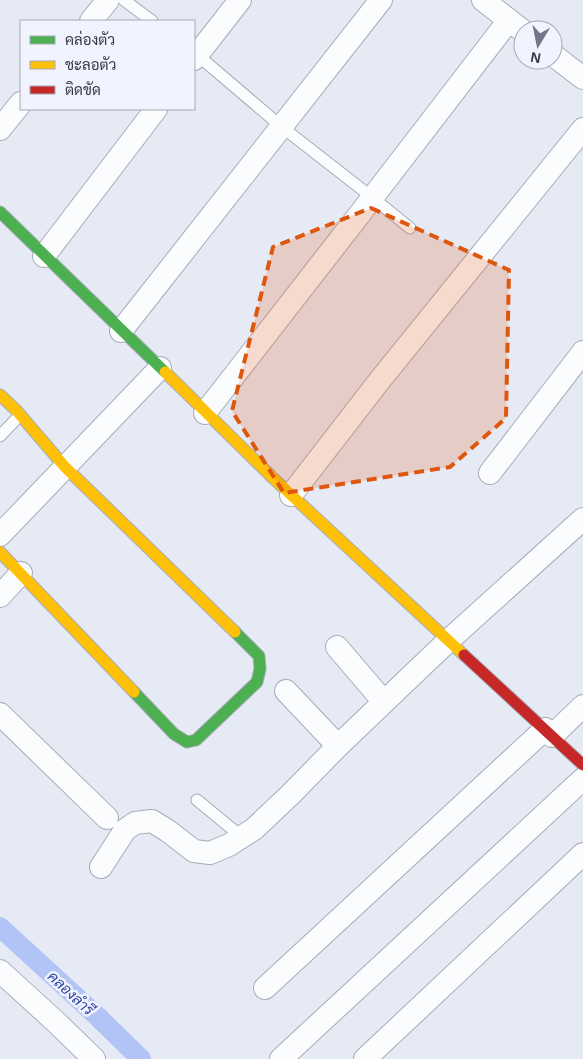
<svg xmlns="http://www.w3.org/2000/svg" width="583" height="1059" viewBox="0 0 583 1059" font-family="Arial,Sarabun,sans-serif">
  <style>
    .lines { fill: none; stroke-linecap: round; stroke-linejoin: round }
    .canal { stroke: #b2c4f6; stroke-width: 20 }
    .lane-casing { stroke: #a7abb8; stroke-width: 13 }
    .street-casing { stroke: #a7abb8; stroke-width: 24 }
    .fast-casing { stroke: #a7abb8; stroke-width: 13 }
    .slow-casing { stroke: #a7abb8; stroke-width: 13 }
    .jam-casing { stroke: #a7abb8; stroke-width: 13 }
    .lane { stroke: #fbfcfd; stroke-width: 11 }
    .street { stroke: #fbfcfd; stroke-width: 22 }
    .fast { stroke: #4caf50; stroke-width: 11 }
    .slow { stroke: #ffc107; stroke-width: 11 }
    .jam { stroke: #c62828; stroke-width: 11 }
    .marked { fill: #df570f; fill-opacity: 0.2; stroke: #df570f; stroke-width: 4; stroke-dasharray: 10 6; stroke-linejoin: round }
    .labels { text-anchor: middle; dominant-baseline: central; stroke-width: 5; stroke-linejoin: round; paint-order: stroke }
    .water-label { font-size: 15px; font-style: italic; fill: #2e46a5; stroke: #f1f4fe }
  </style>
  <rect width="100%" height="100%" fill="#e6eaf4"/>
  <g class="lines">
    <path class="canal" d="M0 927 97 1016 141 1059"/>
    <defs>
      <path id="lane" d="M124 0 152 21
        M195 53 282 127 373 198 410 228
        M0 436 20 415
        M197 800 242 837"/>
      <path id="street" d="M483 0 523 31
        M91 21 108 0
        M553 55 583 78
        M194 59 240 0
        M0 129 21 103
        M44 256 156 109
        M121 331 381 0
        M205 413 359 215 509 20
        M490 473 583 352
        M291 495 380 380 583 129
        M0 535 160 368
        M0 596 21 573
        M337 647 384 702
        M286 691 338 746
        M0 714 107 818
        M552 736 583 706
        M101 867 125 830 135 823 152 821 168 831 194 851 210 853 229 845 254 829 290 795 338 746 449 640 583 519
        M0 971 57 1023 94 1059
        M265 988 545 729
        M281 1059 583 779
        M365 1059 583 854"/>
      <path id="fast" d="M0 212 165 372
        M134 692 174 734 187 742 196 740 257 682 260 669 259 656 235 632"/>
      <path id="slow" d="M165 372 273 478 464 655
        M0 395 16 410 65 467 235 632
        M0 552 134 692"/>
      <path id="jam" d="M464 655 583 765"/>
    </defs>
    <use href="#lane" class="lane-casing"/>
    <use href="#street" class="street-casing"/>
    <use href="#fast" class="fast-casing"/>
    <use href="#slow" class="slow-casing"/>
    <use href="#jam" class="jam-casing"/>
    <use href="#lane" class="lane"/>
    <use href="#street" class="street"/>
    <use href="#fast" class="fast"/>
    <use href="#slow" class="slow"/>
    <use href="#jam" class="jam"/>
  </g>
  <path class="marked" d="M371 208 509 270 506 418 450 467 284 493 232 411 273 247Z"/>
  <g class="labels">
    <g class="water-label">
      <text transform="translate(71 993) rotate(43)">คลองลำรี</text>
    </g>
  </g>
  <rect x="20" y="20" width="175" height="90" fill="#f1f4fe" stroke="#a5aab7"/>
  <rect x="30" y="36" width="25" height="8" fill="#4caf50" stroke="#a5aab7"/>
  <text x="65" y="45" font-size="15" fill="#333a4c">คล่องตัว</text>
  <rect x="30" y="61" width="25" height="8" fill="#ffc107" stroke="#a5aab7"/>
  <text x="65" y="70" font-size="15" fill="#333a4c">ชะลอตัว</text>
  <rect x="30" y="86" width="25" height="8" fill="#c62828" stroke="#a5aab7"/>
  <text x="65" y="95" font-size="15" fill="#333a4c">ติดขัด</text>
  <g transform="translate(538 45) rotate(190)"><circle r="24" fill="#f1f4fe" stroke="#a5aab7"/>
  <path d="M0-4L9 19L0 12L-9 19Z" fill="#727887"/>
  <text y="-8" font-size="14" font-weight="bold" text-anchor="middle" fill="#333a4c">N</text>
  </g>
</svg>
